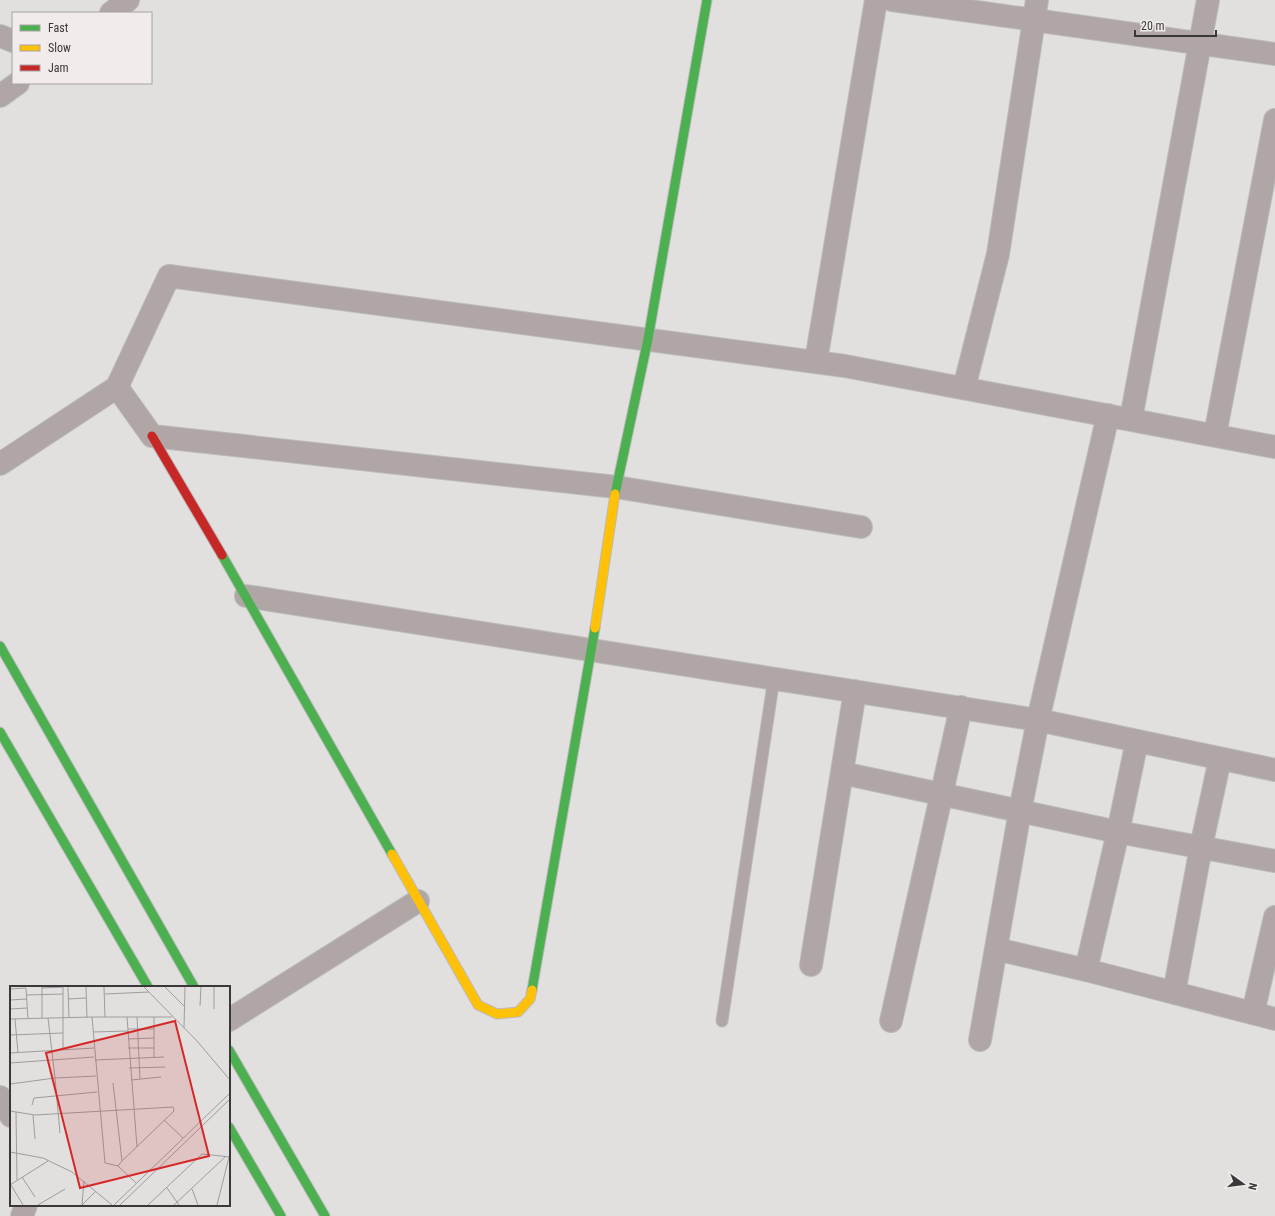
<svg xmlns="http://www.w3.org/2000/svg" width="1275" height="1216" viewBox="0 0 1275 1216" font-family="'Roboto Condensed',sans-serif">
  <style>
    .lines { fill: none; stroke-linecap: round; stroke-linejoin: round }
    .lane-casing { stroke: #bcbbbb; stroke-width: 13 }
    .street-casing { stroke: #bcbbbb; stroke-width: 24 }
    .fast-casing { stroke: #bcbbbb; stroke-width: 11 }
    .slow-casing { stroke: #bcbbbb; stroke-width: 11 }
    .jam-casing { stroke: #bcbbbb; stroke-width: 11 }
    .lane { stroke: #b0a6a6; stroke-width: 11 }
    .street { stroke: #b0a6a6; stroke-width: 22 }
    .fast { stroke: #4caf50; stroke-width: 9 }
    .slow { stroke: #ffc107; stroke-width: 9 }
    .jam { stroke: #c62828; stroke-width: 9 }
    .inset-road { fill: none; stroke: #9f9c9c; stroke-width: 1 }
    .view { fill: #d62828; fill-opacity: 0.15; stroke: #d62828; stroke-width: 2 }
    .inset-edge { fill: none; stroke: #3a3838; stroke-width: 2 }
  </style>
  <rect width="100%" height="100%" fill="#e2dfdf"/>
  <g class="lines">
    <defs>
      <path id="lane" d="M722 1021 774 678"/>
      <path id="street" d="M892 0 1034 20 1037 0
        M111 13 128 0
        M0 36 13 41
        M0 96 18 83
        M816 361 876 0
        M117 387 152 436 616 487 861 527
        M964 388 998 254 1034 20 1275 54
        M1131 419 1208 0
        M1215 435 1275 120
        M0 464 117 387 169 276 845 366 1275 447
        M246 596 1038 720 1275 770
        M842 773 1118 832 1275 861
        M996 949 1086 970 1275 1019
        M811 965 855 691
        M1086 970 1118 832 1137 741
        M1174 993 1201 847 1220 759
        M1253 1013 1275 917
        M229 1020 418 901
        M891 1021 961 707
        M980 1040 1020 811 1038 720 1108 415
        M0 1097 11 1116
        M22 1216 26 1205"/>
      <path id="fast" d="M615 494 648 339 707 0
        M222 555 392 854
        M0 646 194 987
        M0 732 148 987
        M532 990 595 628
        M229 1050 325 1216
        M229 1127 281 1216"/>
      <path id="slow" d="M595 628 615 494
        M392 854 478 1005 497 1014 518 1012 530 999 532 990"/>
      <path id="jam" d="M152 436 222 555"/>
    </defs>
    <use href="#lane" class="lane-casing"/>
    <use href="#street" class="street-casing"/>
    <use href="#fast" class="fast-casing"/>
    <use href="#slow" class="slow-casing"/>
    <use href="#jam" class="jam-casing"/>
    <use href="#lane" class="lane"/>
    <use href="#street" class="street"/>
    <use href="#fast" class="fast"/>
    <use href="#slow" class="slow"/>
    <use href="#jam" class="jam"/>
  </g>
  <g transform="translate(10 986)">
    <rect width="220" height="220" fill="#e2dfdf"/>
    <path class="inset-road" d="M32 1V32M53 1V64M58 1 59 32M76 1 77 32M94 1 95 31M134 1 187 55 220 94M155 1 174 20M204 1V23M32 2 53 1M0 3 16 2 18 33M95 8 139 6M16 9 53 8M58 13 76 12M0 14 17 13M190 20 191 1M0 23 17 22M82 31H162M117 31 127 161M127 31 130 93M38 32 45 92 86 90M0 33 82 31 95 177 108 180 126 197M5 33 8 67M174 42 175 1M118 43H144M83 46 118 45M0 49 53 47M118 53 144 52M118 62H144M0 67 84 62M144 72V31M85 74 154 71M0 77 84 71M119 82 155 81M121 94 151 91M103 97 112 175 108 180M0 98 45 92 50 147M22 119 24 112 87 106M0 125 25 129 163 121 164 125 112 175M6 126 7 194M23 129 25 153M154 134 173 152M0 166 33 172 62 186 102 219M12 191 25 211M0 199 38 175M1 199 13 219M157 202 169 219M182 203 188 219M28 219 55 203M72 219 74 195M72 219 86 205M104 219 220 107M110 219 220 113M138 219 192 168 220 171M164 219 215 171M207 219 219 171"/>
    <path class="view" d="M165 35 199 170 70 202 36 67Z"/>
    <rect width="220" height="220" class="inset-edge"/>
  </g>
  <rect x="12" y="12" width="140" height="72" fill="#f1ebeb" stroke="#a8a3a3"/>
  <rect x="20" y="25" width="20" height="6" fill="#4caf50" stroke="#a8a3a3"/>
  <text x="48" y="32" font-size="12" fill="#3a3838">Fast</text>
  <rect x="20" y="45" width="20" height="6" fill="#ffc107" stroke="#a8a3a3"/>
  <text x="48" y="52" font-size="12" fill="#3a3838">Slow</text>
  <rect x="20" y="65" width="20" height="6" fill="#c62828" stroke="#a8a3a3"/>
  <text x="48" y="72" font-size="12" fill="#3a3838">Jam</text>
  <g transform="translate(1243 1184) rotate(104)" stroke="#f1ebeb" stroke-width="3" paint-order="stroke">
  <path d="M0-3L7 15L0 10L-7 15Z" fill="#3a3838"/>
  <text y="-6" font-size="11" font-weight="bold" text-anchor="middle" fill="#3a3838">N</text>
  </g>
  <path d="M1135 30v6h81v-6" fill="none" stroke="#3a3838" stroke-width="2"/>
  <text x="1141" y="30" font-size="12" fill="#3a3838" stroke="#f1ebeb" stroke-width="3" paint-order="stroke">20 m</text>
</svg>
